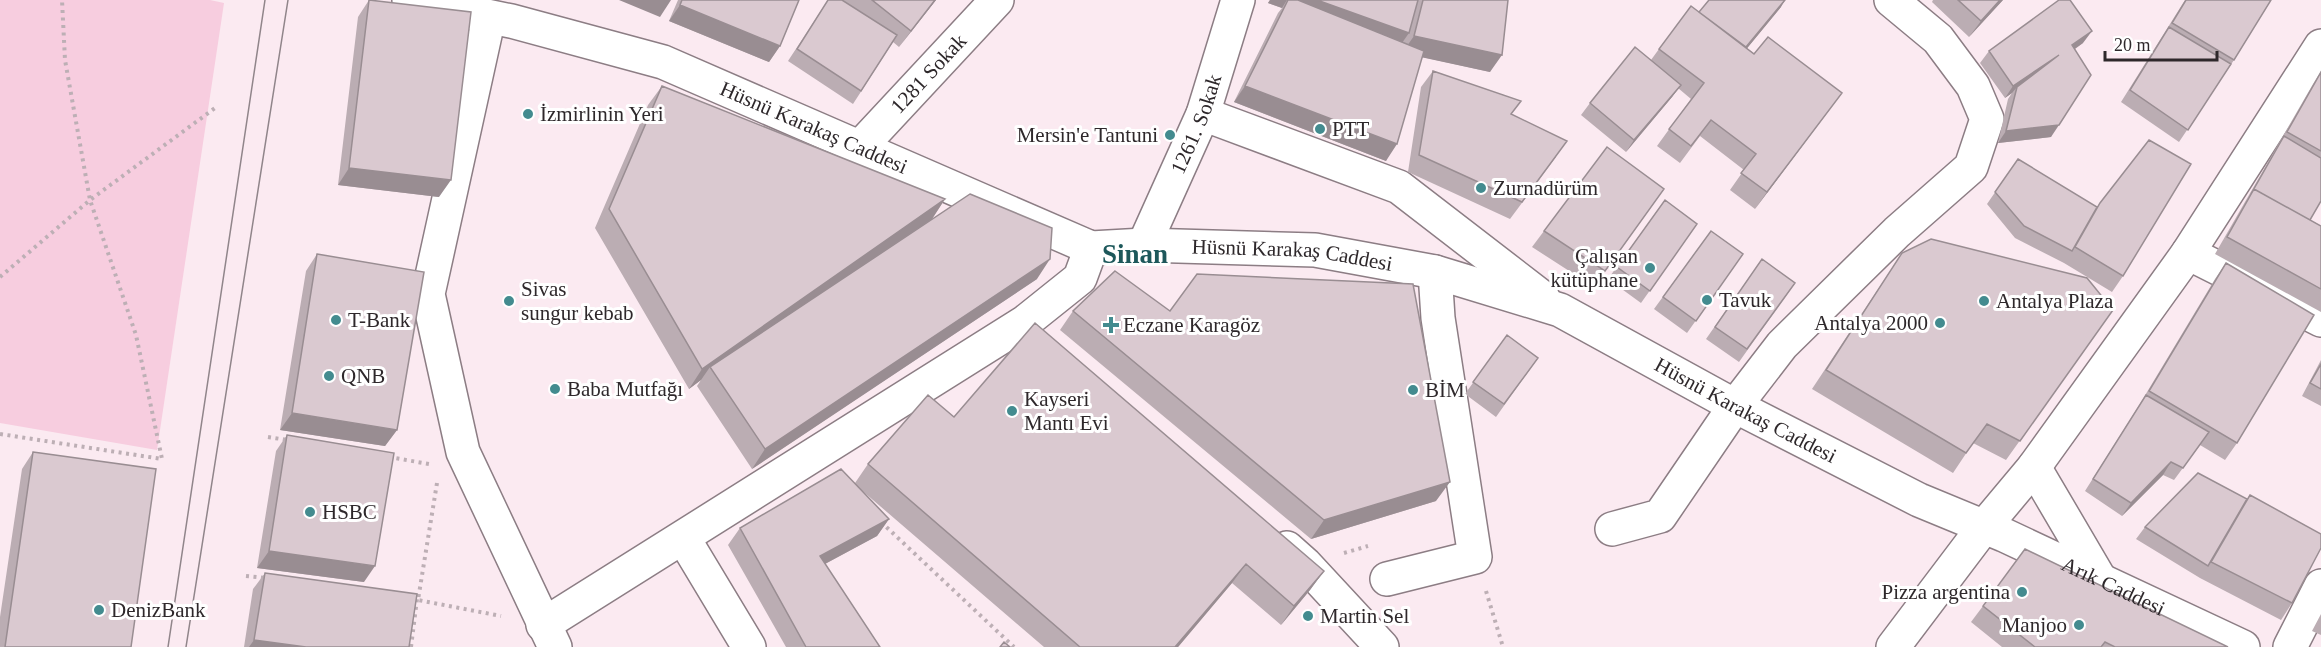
<svg xmlns="http://www.w3.org/2000/svg" width="2321" height="647" viewBox="0 0 2321 647" font-family="Georgia,serif">
  <style>
    .green { fill: #f7cddf }
    .lines { fill: none; stroke-linecap: round; stroke-linejoin: round }
    .minor-casing { stroke: #8c7d84; stroke-width: 36 }
    .path { stroke: #bdafb5; stroke-width: 4; stroke-dasharray: 3 4.5; stroke-linecap: butt }
    .minor { stroke: #fff; stroke-width: 33 }
    .tram { stroke: #90858a; stroke-width: 1.5 }
    .wall { fill: #bbadb3 }
    .shaded-wall { fill: #998d92 }
    .building { fill: #dac9d0; stroke: #998d92; stroke-width: 1.5 }
    .poi-dot { fill: #438b8f; stroke: #fff; stroke-width: 2 }
    .labels { text-anchor: middle; dominant-baseline: central; stroke-width: 6; stroke-linejoin: round; paint-order: stroke }
    .street-label { font-size: 21px; fill: #2e282b; stroke: #fff }
    .poi-label { font-size: 21px; fill: #2e282b; stroke: #fff; text-anchor: start }
    .district-label { font-size: 27px; font-weight: bold; fill: #1d585b; stroke: #fff }
  </style>
  <rect width="100%" height="100%" fill="#fbeaf1"/>
  <path class="green" d="M0 0H210L224 3 157 450 0 423Z"/>
  <g class="lines">
    <defs>
      <g id="minor">
        <path id="s1" d="M409 0 511 21 663 62 1091 248 1144 245 1315 250 1435 272 1560 310 1735 406 1919 500 2004 535 2243 647"/>
        <path d="M489 17 428 294 463 452 555 647"/>
        <path d="M1203 114 1399 187 1543 298"/>
        <path id="s2" d="M861 146 997 0"/>
        <path id="s3" d="M1144 245 1203 114 1238 0"/>
        <path d="M2188 253 2321 320"/>
        <path d="M2034 467 2101 581"/>
        <path d="M1612 529 1660 516 1735 406 1782 345 1897 232 1971 167 1987 119 1973 86 1938 39 1891 0"/>
        <path d="M684 539 749 647"/>
        <path d="M1287 548 1305 564 1382 647"/>
        <path d="M1387 579 1475 557 1438 318 1435 272"/>
        <path d="M543 625 1025 322 1080 278 1091 248"/>
        <path d="M1893 647 1983 528 2034 467 2188 253 2321 46"/>
        <path d="M2290 647 2321 586"/>
      </g>
    </defs>
    <use href="#minor" class="minor-casing"/>
    <path class="path" d="M0 277 90 200 215 108
      M0 434 162 459 136 335 90 200 65 60 62 0
      M268 437 287 440
      M389 457 429 464
      M437 483 418 600 501 616
      M881 522 1014 647
      M1344 553 1368 546
      M246 576 266 578
      M1486 591 1503 647
      M411 647 417 599"/>
    <use href="#minor" class="minor"/>
    <path class="tram" d="M168 647 265 0
      M186 647 288 0"/>
  </g>
  <path class="wall" d="M369 0 439 197 338 185 358 17Z
    M678 0H799L780 46 769 62 669 21Z
    M828 0H936L899 47 893 42 853 104 788 61Z
    M1270 0H1508L1490 72 1422 57 1386 161 1234 102 1278 13 1282 8 1268 3Z
    M1933 0H2003L1969 37 1932 2Z
    M2185 0H2271L2234 60 2179 142 2121 102Z
    M1781 7 1747 48 1830 109 1755 209 1730 190 1744 170 1700 136 1680 163 1657 146 1691 99 1678 88 1672 97 1626 152 1581 115 1590 103 1651 60 1659 49 1699 12Z
    M2083 43 2075 49 2051 137 1998 143 2008 99 2012 93 2005 98 1980 63 1989 51Z
    M1433 71 1512 114 1556 157 1510 219 1408 172 1421 87Z
    M2321 71V201L2310 220 2321 226V312L2215 254 2313 84Z
    M662 86 945 199 932 219 1037 279 752 469 697 386 701 380 689 389 595 228 648 105Z
    M2018 159 2123 276 2112 292 2064 263 2015 238 1987 204Z
    M1664 189 1594 287 1532 247 1544 231Z
    M1665 200 1697 224 1641 303 1608 279Z
    M1711 231 1743 254 1687 333 1654 309Z
    M1902 253 2113 310 2006 460 1973 443 1953 473 1812 389Z
    M317 254 397 430 385 446 280 430 306 271Z
    M1762 259 1795 283 1739 362 1706 339Z
    M2226 263 2237 443 2225 460 2200 445 2174 480 2163 475 2122 516 2085 491 2138 407 2215 279Z
    M1073 311H1170L1436 501 1311 539 1060 330Z
    M1507 335 1538 358 1496 417 1465 394Z
    M2321 360V406L2302 396Z
    M954 417 1324 571 1310 590 1281 625 1232 583 1178 647H1044L859 488 889 519 877 536 825 564 880 647H786L728 545 740 528 855 483 868 464Z
    M287 435 364 582 257 568 276 451Z
    M33 452 131 647H0V617L22 469Z
    M2145 527 2292 603 2281 620 2200 578 2136 539Z
    M265 573 409 647H244L253 589Z
    M1983 606 2228 647H2002L1971 622Z
    M2321 614V635L2312 631Z"/>
  <path class="shaded-wall" d="M619 0H671L660 17Z
    M935 0H936L899 47 911 31Z
    M1270 0H1287L1282 8 1268 3Z
    M1288 0H1317L1409 33 1397 50Z
    M1785 0 1781 7 1735 63 1744 50Z
    M2000 0H2003L1969 37 1981 21Z
    M680 5 780 46 769 62 669 21Z
    M2092 31 2083 43 2063 57 2072 45Z
    M1414 36 1502 55 1490 72 1402 53Z
    M2059 55 2017 87 2012 93 2005 98 2013 86Z
    M1681 85 1672 97 1626 152 1634 140Z
    M1245 86 1397 144 1386 161 1234 102Z
    M1842 93 1755 209 1767 192Z
    M2059 125 2051 137 1998 143 2006 131Z
    M349 168 451 180 439 197 338 185Z
    M945 199 932 219 710 367 701 380 689 389 702 369Z
    M1050 259 1037 279 752 469 765 449Z
    M292 413 397 430 385 446 280 430Z
    M2171 462 2163 475 2122 516 2131 503Z
    M1450 482 1436 501 1311 539 1324 520Z
    M889 519 877 536 808 573 820 556Z
    M269 551 375 566 364 582 257 568Z
    M1246 564 1232 583 1178 647H1175Z
    M1324 571 1310 590 1281 625 1294 606Z
    M254 640 306 647H249Z"/>
  <path class="building" d="M369 0 471 12 451 180 349 168Z
    M682 0H799L780 46 680 5Z
    M828 0H842L897 35 861 91 797 49Z
    M872 0H935L911 31Z
    M1288 0H1298L1424 51 1397 144 1245 86Z
    M1317 0H1418L1409 33Z
    M1423 0H1508L1502 55 1414 36Z
    M1709 0H1785L1746 47 1699 12Z
    M1958 0H2000L1981 21Z
    M2059 0H2070L2092 31 2072 45 2091 75 2059 125 2006 131 2017 87 2059 55 2013 86 1989 51Z
    M2186 0H2271L2234 60 2172 23Z
    M1691 6 1754 54 1768 37 1842 93 1767 192 1741 173 1756 154 1711 120 1691 146 1669 129 1704 83 1659 49Z
    M2169 27 2231 64 2188 130 2130 90Z
    M1635 47 1681 85 1634 140 1590 103Z
    M1433 71 1521 101 1511 114 1567 141 1522 202 1419 155Z
    M2321 72V151L2287 132Z
    M662 86 945 199 702 369 609 209Z
    M2284 136 2321 158V201L2310 220 2254 189 2251 194Z
    M2149 140 2191 164 2123 276 2075 247 2100 203Z
    M1607 147 1664 189 1605 271 1544 231Z
    M2018 159 2097 207 2072 251 2024 226 1995 192Z
    M2254 189 2321 226V289L2227 237Z
    M970 194 1052 228 1050 259 765 449 710 367Z
    M1665 200 1697 224 1650 291 1617 267Z
    M1711 231 1743 254 1696 321 1663 297Z
    M1931 239 2087 278 2113 310 2020 441 1987 424 1966 453 1826 370 1902 253Z
    M317 254 424 272 397 430 292 413Z
    M1762 259 1795 283 1747 349 1715 327Z
    M2226 263 2314 315 2237 443 2149 391Z
    M1115 271 1170 311 1197 274 1413 284 1450 482 1324 520 1073 311Z
    M1035 323 1324 571 1294 606 1246 564 1175 647H1080L868 464 928 395 954 417Z
    M1507 335 1538 358 1504 404 1473 382Z
    M2321 364V389L2310 383Z
    M2146 395 2209 432 2183 468 2171 462 2131 503 2093 479Z
    M287 435 394 453 375 566 269 551Z
    M33 452 156 469 131 647H5Z
    M841 469 889 519 820 556 880 647H806L740 528Z
    M2198 473 2247 499 2208 566 2145 527Z
    M2250 495 2321 534V548L2292 603 2211 562Z
    M2025 549 2228 647H2115L2105 642 2101 647H2035L1983 606Z
    M265 573 417 594 409 647H306L254 640Z
    M1004 642 1010 647H1000Z"/>
  <g class="poi-dot">
    <circle cx="528" cy="114" r="6"/>
    <circle cx="1320" cy="129" r="6"/>
    <circle cx="1170" cy="135" r="6"/>
    <circle cx="1481" cy="188" r="6"/>
    <circle cx="1650" cy="268" r="6"/>
    <circle cx="1707" cy="300" r="6"/>
    <circle cx="509" cy="301" r="6"/>
    <circle cx="1984" cy="301" r="6"/>
    <circle cx="336" cy="320" r="6"/>
    <circle cx="1940" cy="323" r="6"/>
    <path d="M1108 316h6v6h6v6h-6v6h-6v-6h-6v-6h6z"/>
    <circle cx="329" cy="376" r="6"/>
    <circle cx="555" cy="389" r="6"/>
    <circle cx="1413" cy="390" r="6"/>
    <circle cx="1012" cy="411" r="6"/>
    <circle cx="310" cy="512" r="6"/>
    <circle cx="2022" cy="592" r="6"/>
    <circle cx="99" cy="610" r="6"/>
    <circle cx="1308" cy="616" r="6"/>
    <circle cx="2079" cy="625" r="6"/>
  </g>
  <g class="labels">
    <g class="street-label">
      <text stroke="none"><textPath href="#s2" startOffset="99">1281 Sokak</textPath></text>
      <text stroke="none"><textPath href="#s3" startOffset="132">1261. Sokak</textPath></text>
      <text stroke="none"><textPath href="#s1" startOffset="426">Hüsnü Karakaş Caddesi</textPath></text>
      <text stroke="none"><textPath href="#s1" startOffset="930">Hüsnü Karakaş Caddesi</textPath></text>
      <text stroke="none"><textPath href="#s1" startOffset="1416">Hüsnü Karakaş Caddesi</textPath></text>
      <text stroke="none"><textPath href="#s1" startOffset="1824">Arık Caddesi</textPath></text>
    </g>
    <g class="poi-label">
      <text x="540" y="114">İzmirlinin Yeri</text>
      <text x="1332" y="129">PTT</text>
      <text x="1158" y="135" text-anchor="end">Mersin'e Tantuni</text>
      <text x="1493" y="188">Zurnadürüm</text>
      <text x="1638" y="256" text-anchor="end">Çalışan<tspan x="1638" dy="24">kütüphane</tspan></text>
      <text x="521" y="289">Sivas<tspan x="521" dy="24">sungur kebab</tspan></text>
      <text x="1719" y="300">Tavuk</text>
      <text x="1996" y="301">Antalya Plaza</text>
      <text x="348" y="320">T-Bank</text>
      <text x="1928" y="323" text-anchor="end">Antalya 2000</text>
      <text x="1123" y="325">Eczane Karagöz</text>
      <text x="341" y="376">QNB</text>
      <text x="567" y="389">Baba Mutfağı</text>
      <text x="1425" y="390">BİM</text>
      <text x="1024" y="399">Kayseri<tspan x="1024" dy="24">Mantı Evi</tspan></text>
      <text x="322" y="512">HSBC</text>
      <text x="2010" y="592" text-anchor="end">Pizza argentina</text>
      <text x="111" y="610">DenizBank</text>
      <text x="1320" y="616">Martin Sel</text>
      <text x="2067" y="625" text-anchor="end">Manjoo</text>
    </g>
    <g class="district-label">
      <text x="1135" y="254">Sinan</text>
    </g>
  </g>
  <path d="M2105 51v9h112v-9" fill="none" stroke="#2e282b" stroke-width="3"/>
  <text x="2114" y="51" font-size="18" fill="#2e282b" stroke="#ffffff" stroke-width="4.5" paint-order="stroke">20 m</text>
</svg>
